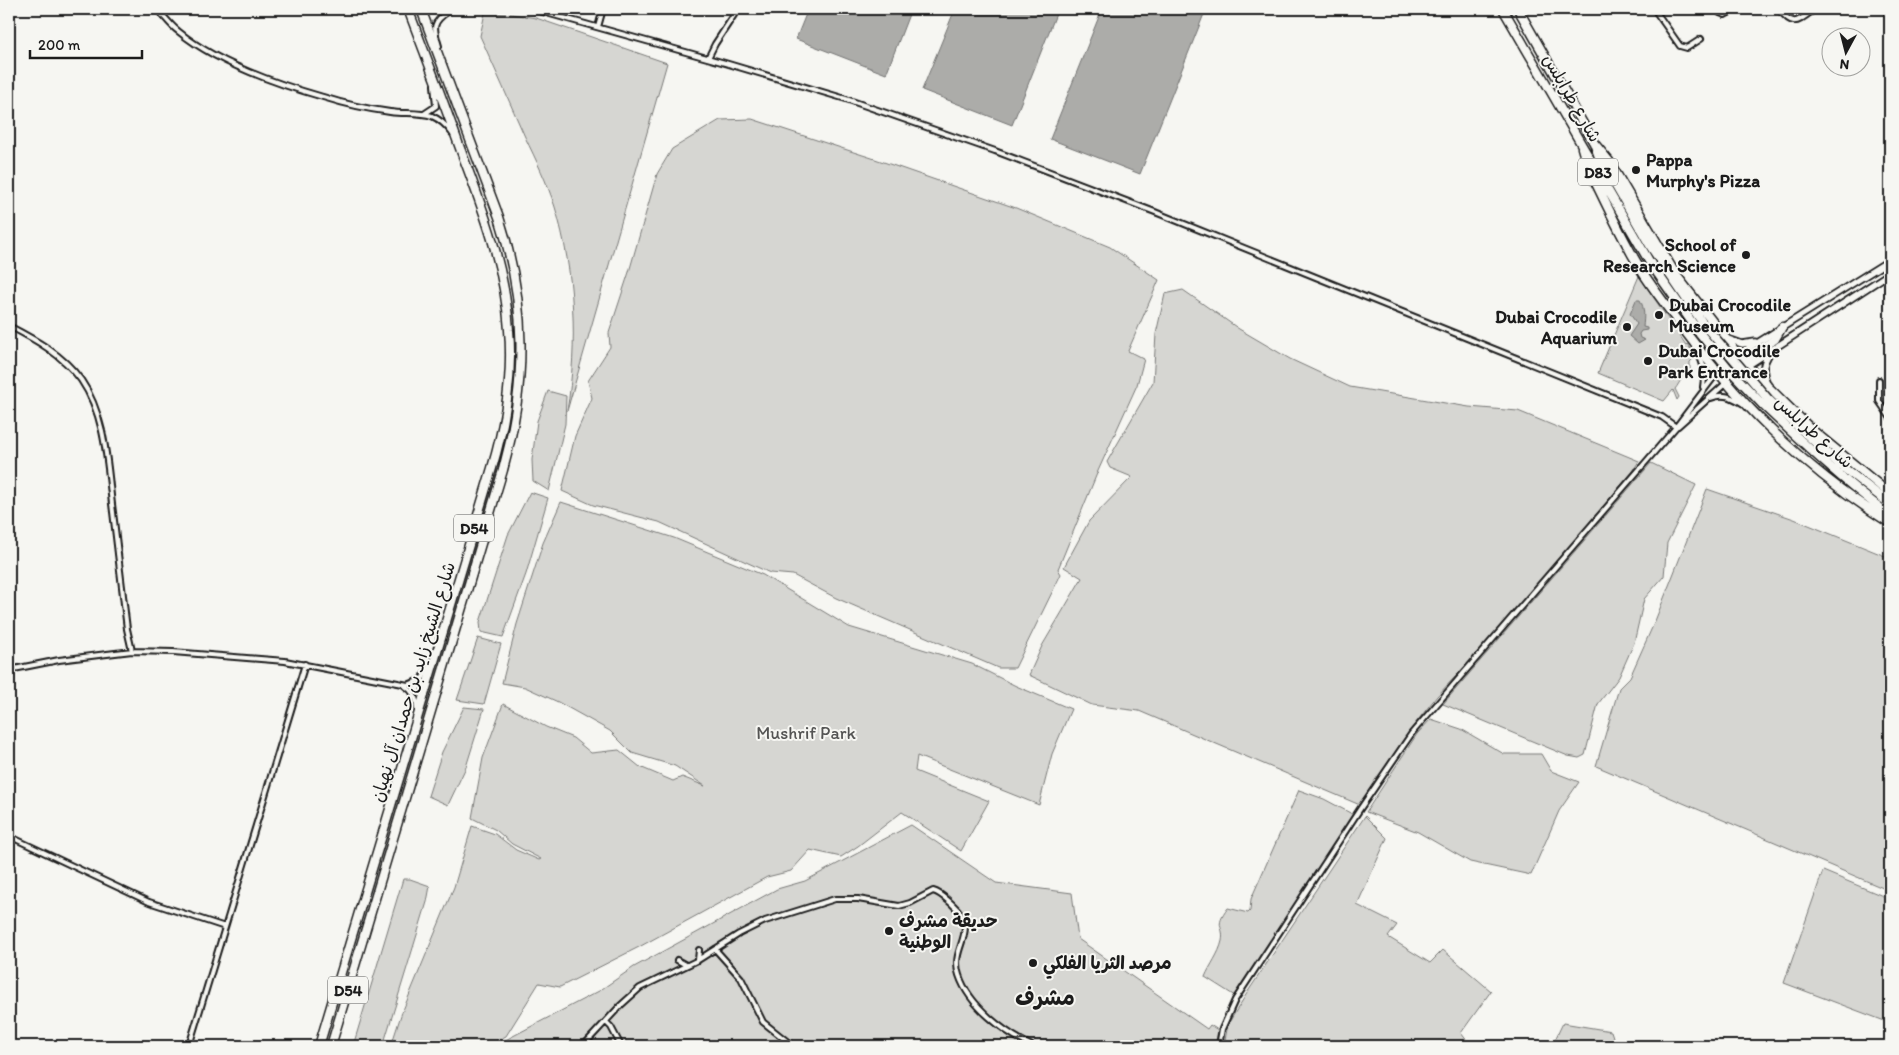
<svg xmlns="http://www.w3.org/2000/svg" width="1899" height="1055" viewBox="0 0 1899 1055" font-family="Itim,'Playpen Sans Arabic',sans-serif">
  <style>
    .green { fill: #d6d6d2; stroke: #797977 }
    .water { fill: #acaca9; stroke: #727271 }
    .lines { fill: none; stroke-linecap: round; stroke-linejoin: round }
    .street-casing { stroke: #1c1c1c; stroke-width: 8 }
    .secondary-casing { stroke: #1c1c1c; stroke-width: 9 }
    .highway-casing { stroke: #1c1c1c; stroke-width: 11 }
    .street { stroke: #f6f6f2; stroke-width: 4 }
    .secondary { stroke: #f6f6f2; stroke-width: 5.5 }
    .highway { stroke: #f6f6f2; stroke-width: 8 }
    .highway-bridge-casing { stroke: #1c1c1c; stroke-width: 11; stroke-linecap: butt }
    .highway-bridge { stroke: #f6f6f2; stroke-width: 8 }
    .poi-dot { fill: #1c1c1c; stroke: #f6f6f2; stroke-width: 2 }
    .labels { text-anchor: middle; dominant-baseline: central; stroke-width: 4; stroke-linejoin: round; paint-order: stroke }
    .shield { fill: #f6f6f2; stroke: #5d5d5c; stroke-width: 1 }
    .shield-label { font-size: 16px; font-weight: bold; fill: #1c1c1c }
    .street-label { font-size: 18px; fill: #1c1c1c; stroke: #f6f6f2 }
    .poi-label { font-size: 18px; font-weight: bold; fill: #1c1c1c; stroke: #f6f6f2; text-anchor: start }
    .park-label { font-size: 18px; fill: #545453; stroke: #f6f6f2 }
    .district-label { font-size: 22px; font-weight: bold; fill: #1c1c1c; stroke: #f6f6f2 }
  </style>
  <rect width="100%" height="100%" fill="#f6f6f2"/>
  <filter id="ink" filterUnits="userSpaceOnUse"><feTurbulence type="fractalNoise" baseFrequency=".02" numOctaves="2"/><feDisplacementMap in="SourceGraphic" scale="10" xChannelSelector="R" yChannelSelector="G"/><feConvolveMatrix kernelMatrix="1 2 1 2 8 2 1 2 1" color-interpolation-filters="sRGB"/></filter>
  <g filter="url(#ink)">
    <path class="green" d="M485 13 511 14 536 18 667 63 567 411C578 343 575 273 555 207 547 182 536 160 525 137 510 103 495 69 480 36Z
      M752 119 875 159 1016 208 1110 247 1159 280 1128 351 1144 359 1137 385 1098 471 1058 569 1061 574 1015 668H998L836 598 793 575 770 573 659 522 593 505 562 491 575 436 592 398 588 381 610 347 609 333 629 272 657 174 672 149 720 120Z
      M1639 276 1686 345 1687 344 1696 356 1690 362V369C1683 373 1680 383 1675 389L1679 397 1677 400 1673 390 1664 401 1598 373Z
      M1183 290 1239 329 1290 359 1350 387 1469 407 1518 411 1639 461 1633 471 1490 640 1437 696 1407 734 1360 805 1139 711 1092 705 1029 675 1042 646 1082 578 1064 567 1089 521 1132 477 1110 468 1107 462 1153 382 1156 334 1165 294Z
      M548 391 566 396 565 424 549 491 533 481 532 460 537 421Z
      M1651 463 1696 485 1667 543 1664 576 1644 599 1634 643 1619 677 1598 704 1585 755 1579 758 1568 756 1443 704Z
      M1707 489 1794 519 1890 558V891L1596 766 1619 688 1630 677 1655 621Z
      M530 492 548 498 526 574 503 637 481 632 480 622 508 535Z
      M561 502 674 538 763 575 849 627 972 664 1016 686 1071 709 1052 754 1039 805 917 756 915 771 989 801 961 851 902 812 858 846 841 857 810 850 791 871 767 877 639 947 560 987 539 983 506 1036 487 1046H391L401 1015 454 887 472 826 495 834 516 850 539 860 541 859 512 844 496 830 472 818 483 758 503 704 546 727 573 738 591 753 619 750 640 767 673 781 682 777 705 786 675 766 632 753 610 731 558 702 525 687 502 683 517 624 543 543Z
      M478 638 501 644 484 704 457 700Z
      M464 707 484 709 466 767 448 805 428 796 442 752Z
      M1431 719 1461 729 1504 754H1541L1551 771 1579 782 1559 811 1531 875 1470 862 1418 832 1366 812 1417 734Z
      M1299 790 1324 799 1354 815 1235 996 1205 977C1210 965 1219 954 1222 941 1225 925 1213 928 1228 908L1248 913 1250 911 1251 899Z
      M1365 816 1387 838 1357 905 1397 925 1388 937 1430 963 1443 950 1491 991 1461 1033 1471 1046H1224L1228 1024 1249 990Z
      M911 825 996 883 1072 893 1078 939 1207 1029 1210 1025 1218 1030 1215 1046H494L599 991 634 967 777 889 805 881Z
      M1823 871 1890 899V1023L1784 983Z
      M403 879H410L430 886 427 902 383 1046H353Z
      M1563 1023 1611 1031 1616 1046H1552Z"/>
    <path class="water" d="M808 9H911L886 74 796 39Z
      M955 9H1058L1012 125 922 90Z
      M1102 9H1206L1140 174 1050 139Z
      M1636 300H1640C1645 309 1644 317 1643 327L1647 328V330L1641 331 1639 334 1640 338 1645 340 1638 344 1629 336 1637 324 1630 314Z"/>
    <g class="lines">
      <defs>
        <path id="street" d="M157 9C164 16 170 25 178 31 215 62 277 84 323 97 345 104 368 109 390 112 404 114 419 112 432 116 441 120 447 126 452 133
          M431 9 440 11 456 9
          M532 9 725 63 846 99 995 151 1155 212 1662 417 1676 427
          M1654 9 1680 46 1687 48 1701 39
          M1717 9 1720 13 1725 15 1736 9
          M1779 9C1794 29 1798 21 1815 9
          M598 27 603 9
          M439 46C433 27 432 22 449 11
          M708 58 715 44 738 9
          M424 114 436 106 434 85
          M9 326C36 340 62 354 81 380 107 418 107 467 113 512 118 551 122 590 127 629L132 651
          M1698 351 1705 371 1703 387
          M1879 380V401L1890 417
          M1711 398C1723 393 1732 397 1742 403
          M1678 426 1726 383
          M9 670 59 660 107 654 132 651 173 652 285 661 408 685 422 679 430 665
          M405 686C414 691 417 699 417 709
          M9 836 149 902 225 927
          M715 949 741 978 763 1022 793 1046
          M677 960 686 965
          M698 960 699 950
          M606 1022 611 1027 621 1046
          M189 1046 305 664
          M583 1046 620 1006 640 988 698 960 739 934 765 921 835 899H858L899 906 910 903 933 891C941 893 946 899 952 904 982 931 949 946 959 975 969 1006 1004 1032 1032 1046
          M1219 1046 1222 1029 1235 1000 1360 809 1412 733 1676 427 1717 373"/>
        <path id="secondary" d="M1885 9 1890 16
          M1728 339 1742 344 1755 342
          M1717 373 1746 350 1890 260
          M1726 383 1747 366 1890 273
          M1767 383C1761 371 1763 363 1770 352"/>
        <path id="highway" d="M1503 9 1649 261 1698 331
          M1518 9 1594 143 1599 157 1651 247 1704 325
          M1594 143 1609 161 1676 275 1747 366 1811 429 1890 494
          M1582 148 1587 165C1603 197 1618 231 1637 263 1647 281 1661 298 1673 315 1734 399 1802 468 1890 523
          M1726 383 1727 375 1730 371 1775 339 1782 327
          M1769 400 1840 465 1890 504
          M1763 405C1804 444 1844 482 1890 515
          M319 1046 492 468C505 424 513 376 509 330 505 266 483 209 461 151 444 103 426 56 408 9
          M331 1046 503 470C527 382 527 304 499 217L421 9"/>
      </defs>
      <use href="#street" class="street-casing"/>
      <use href="#secondary" class="secondary-casing"/>
      <use href="#highway" class="highway-casing"/>
      <use href="#street" class="street"/>
      <use href="#secondary" class="secondary"/>
      <use href="#highway" class="highway"/>
      <defs>
        <path id="highway-bridge" d="M1704 325 1769 400
          M1698 331 1729 369 1763 405"/>
      </defs>
      <use href="#highway-bridge" class="highway-bridge-casing"/>
      <use href="#highway-bridge" class="highway-bridge"/>
    </g>
  </g>
  <g class="poi-dot">
    <circle cx="1636" cy="170" r="5"/>
    <circle cx="1746" cy="255" r="5"/>
    <circle cx="1659" cy="315" r="5"/>
    <circle cx="1627" cy="327" r="5"/>
    <circle cx="1648" cy="361" r="5"/>
    <circle cx="889" cy="931" r="5"/>
    <circle cx="1033" cy="963" r="5"/>
  </g>
  <g class="labels">
    <g class="shield">
      <rect x="1578" y="158.5" width="40" height="27" rx="4"/>
      <rect x="454" y="514.5" width="40" height="27" rx="4"/>
      <rect x="328" y="976.5" width="40" height="27" rx="4"/>
    </g>
    <g class="shield-label">
      <text x="1598" y="172">D83</text>
      <text x="474" y="528">D54</text>
      <text x="348" y="990">D54</text>
    </g>
    <g class="street-label">
      <text transform="translate(1572 98) rotate(60)">شارع طرابلس</text>
      <text transform="translate(1814 432) rotate(42)">شارع طرابلس</text>
      <text transform="translate(413 682) rotate(-73)">شارع الشيخ زايد بن حمدان آل نهيان</text>
    </g>
    <g class="poi-label">
      <text x="1646" y="160">Pappa<tspan x="1646" dy="21">Murphy's Pizza</tspan></text>
      <text x="1736" y="245" text-anchor="end">School of<tspan x="1736" dy="21">Research Science</tspan></text>
      <text x="1669" y="305">Dubai Crocodile<tspan x="1669" dy="21">Museum</tspan></text>
      <text x="1617" y="317" text-anchor="end">Dubai Crocodile<tspan x="1617" dy="21">Aquarium</tspan></text>
      <text x="1658" y="351">Dubai Crocodile<tspan x="1658" dy="21">Park Entrance</tspan></text>
      <text x="899" y="921">حديقة مشرف<tspan x="899" dy="21">الوطنية</tspan></text>
      <text x="1043" y="963">مرصد الثريا الفلكي</text>
    </g>
    <g class="park-label">
      <text x="806" y="733">Mushrif Park</text>
    </g>
    <g class="district-label">
      <text x="1045" y="997">مشرف</text>
    </g>
  </g>
  <rect width="1899" height="1055" fill="none" stroke="#f6f6f2" stroke-width="30"/>
  <rect x="15" y="15" width="1869" height="1025" fill="none" stroke="#1c1c1c" stroke-width="2" filter="url(#ink)"/>
  <g transform="translate(1846 52) rotate(187)"><circle r="24" fill="#f6f6f2" stroke="#9f9f9c"/>
  <path d="M0-4L9 19L0 12L-9 19Z" fill="#1c1c1c"/>
  <text y="-8" font-size="14" font-weight="bold" text-anchor="middle" fill="#1c1c1c">N</text>
  </g>
  <path d="M30 50v8h112v-8" fill="none" stroke="#1c1c1c" stroke-width="2.5"/>
  <text x="38" y="50" font-size="15" fill="#1c1c1c" stroke="#f6f6f2" stroke-width="4" paint-order="stroke">200 m</text>
</svg>
